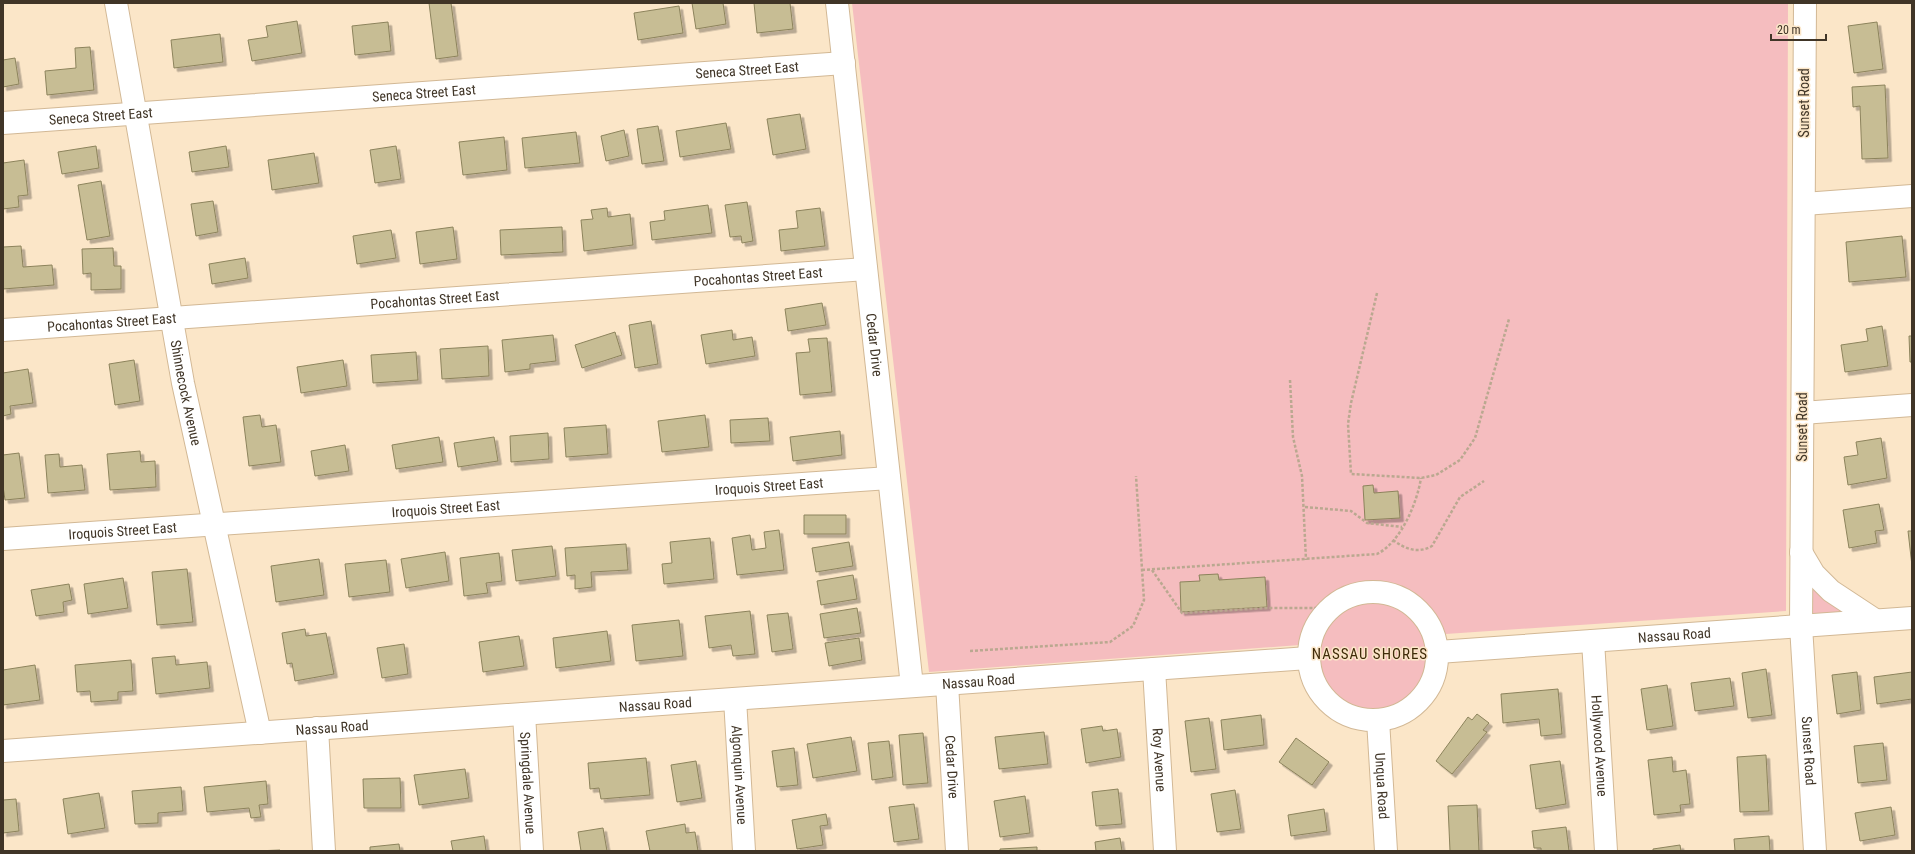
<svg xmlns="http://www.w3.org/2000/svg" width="1915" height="854" viewBox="0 0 1915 854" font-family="'Roboto Condensed',sans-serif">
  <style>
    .green { fill: #f5bdbf }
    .building { fill: #c7bd94; stroke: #8c835c; filter: url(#shadow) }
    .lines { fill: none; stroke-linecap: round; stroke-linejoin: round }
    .minor-casing { stroke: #d2b895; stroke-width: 24 }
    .tertiary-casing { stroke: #d2b895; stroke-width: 24 }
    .path { stroke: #baa890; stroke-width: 2.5; stroke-dasharray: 3 2; stroke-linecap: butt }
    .minor { stroke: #fff; stroke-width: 22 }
    .tertiary { stroke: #fff; stroke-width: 22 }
    .labels { text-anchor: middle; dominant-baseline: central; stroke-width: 3; stroke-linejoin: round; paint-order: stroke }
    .street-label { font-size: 14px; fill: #403527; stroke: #fbe6c8 }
    .neighbourhood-label { font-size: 15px; letter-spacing: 1px; fill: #402b09; stroke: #fbe6c8 }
  </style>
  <defs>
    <filter id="shadow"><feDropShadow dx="3.5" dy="3.5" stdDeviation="0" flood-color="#0004"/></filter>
  </defs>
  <rect width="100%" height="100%" fill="#fbe6c8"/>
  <path class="green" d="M852 3H1788L1786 611 1431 635C1459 733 1303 751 1313 644L929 672Z
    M1804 560 1870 619 1803 623Z"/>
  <path class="building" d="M429 3H451L458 56 436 59Z
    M692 3H723L726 24 696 29Z
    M754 3H790L793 29 757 33Z
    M679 6 683 33 638 40 634 13Z
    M297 21 302 53 252 61 248 40 268 37 266 26Z
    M388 22 391 51 355 55 352 26Z
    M1877 22 1883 69 1854 73 1848 26Z
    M220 34 223 62 174 68 171 40Z
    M90 47 94 90 47 95 45 71 76 68 75 48Z
    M15 58 19 84 3 87V60Z
    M1885 85 1888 158 1862 159 1860 106 1853 107 1852 87Z
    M800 114 806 149 773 155 767 119Z
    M726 123 731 149 680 157 676 131Z
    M658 126 664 161 642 164 637 129Z
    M624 130 629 156 606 161 601 136Z
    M576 132 580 163 525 168 522 138Z
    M504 137 507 170 463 175 459 142Z
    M96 146 99 168 62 174 58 152Z
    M226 146 229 167 192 172 189 152Z
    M396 146 401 179 375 183 370 150Z
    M314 153 319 183 272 190 268 160Z
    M24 160 28 195 18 196 19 207 3 209V163Z
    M101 181 110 236 87 240 78 185Z
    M213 201 218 232 196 236 191 204Z
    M747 202 753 241 742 243 741 236 730 237 725 205Z
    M708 205 712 233 652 240 650 222 665 220 664 211Z
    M607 208 608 217 630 214 633 245 584 251 581 220 593 219 591 210Z
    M820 208 825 246 781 251 779 230 798 228 796 211Z
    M453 227 457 259 420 264 416 232Z
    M562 227 563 252 501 255 500 230Z
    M391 230 396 258 357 264 353 236Z
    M1902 236 1906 277 1849 282 1846 242Z
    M21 246 23 267 52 265 54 285 3 289V247Z
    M113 248 114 266H121V289L91 290V273L83 274 82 249Z
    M245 258 248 278 212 284 209 264Z
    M822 303 826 325 788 331 785 309Z
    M651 321 658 364 635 368 629 325Z
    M1882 326 1888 366 1845 372 1841 345 1868 341 1866 329Z
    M732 330 733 340 752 337 755 356 706 364 701 335Z
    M615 332 622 355 582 368 575 345Z
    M553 335 556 361 530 364V369L505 372 502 340Z
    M1909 336H1912V362H1910Z
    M827 338 832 392 800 395 796 353 810 352 808 339Z
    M488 346 489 376 442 379 440 349Z
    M416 352 418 380 373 383 371 355Z
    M134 360 140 401 115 405 109 364Z
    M343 360 347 386 301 393 297 367Z
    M28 369 33 403 10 406 11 414 3 416V373Z
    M260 415 262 427 276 425 281 462 249 466 243 417Z
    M705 415 709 447 662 452 658 421Z
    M768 418 770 441 731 443 730 420Z
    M606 425 608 454 566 457 564 428Z
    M840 431 842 455 793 461 790 437Z
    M548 433 549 459 511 462 510 436Z
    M439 437 443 462 396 469 392 445Z
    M494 437 498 461 458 467 454 443Z
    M1881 438 1887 478 1848 485 1844 457 1858 455 1856 442Z
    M345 445 349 471 315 476 311 451Z
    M140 451 141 462 155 461 156 487 110 490 107 454Z
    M19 453 25 498 5 500 3 486V455Z
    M59 454 60 467 82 465 85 490 48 493 45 455Z
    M1373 485 1374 493 1398 491 1400 518 1365 520 1363 486Z
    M1879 504 1884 530 1875 531 1877 543 1849 548 1843 510Z
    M804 515H846V534H804Z
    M779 530 784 570 737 575 732 538 750 535 752 550 766 548 764 532Z
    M1908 531H1912V566Z
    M710 538 714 579 664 584 662 564 672 563 670 542Z
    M849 542 853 566 816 572 812 548Z
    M626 544 628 570 591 572 592 587 575 589V575L567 576 565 548Z
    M552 546 556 576 516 581 512 550Z
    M445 552 449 581 406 588 401 559Z
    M499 553 502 581 486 583 488 593 464 596 460 558Z
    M319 559 324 595 276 602 271 566Z
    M386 560 390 592 349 597 345 564Z
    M187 569 193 622 157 625 152 572Z
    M1218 574 1219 580 1265 577 1267 607 1181 612 1180 582 1200 581 1199 575Z
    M853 575 857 599 821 605 817 581Z
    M123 578 128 608 88 614 84 584Z
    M69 584 72 600 63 602 64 612 36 616 31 590Z
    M857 608 861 633 824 638 820 614Z
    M750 611 755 654 733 656 731 645 709 648 705 616Z
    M788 613 793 649 772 652 767 615Z
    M679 620 683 656 636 661 632 625Z
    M305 629 306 636 326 633 334 674 295 681 292 663 287 664 282 633Z
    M607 631 611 661 556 668 553 638Z
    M519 636 524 666 483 672 479 642Z
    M859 638 862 660 829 666 825 643Z
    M404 644 408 674 382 678 377 648Z
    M175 656 176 665 207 662 210 688 156 694 152 658Z
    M131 660 133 691 118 692V700L91 702 90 691 77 692 75 665Z
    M35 665 40 700 3 705V670Z
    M1766 669 1772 715 1748 718 1742 673Z
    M1857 672 1861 710 1837 714 1832 675Z
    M1912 672V699L1877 704 1874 677Z
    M1730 678 1734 706 1695 711 1691 683Z
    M1667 685 1673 726 1647 730 1641 689Z
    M1558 689 1562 734 1541 736 1539 719 1503 723 1501 694Z
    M1477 714 1489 723 1483 730 1487 732 1452 774 1436 761 1468 717 1472 720Z
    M1261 715 1264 745 1224 750 1221 720Z
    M1209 718 1216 769 1191 772 1185 721Z
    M1102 726 1103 731 1117 729 1121 757 1086 763 1081 729Z
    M1044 732 1048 764 999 769 995 737Z
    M923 733 928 783 903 785 899 735Z
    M851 737 857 771 813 778 807 744Z
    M1296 738 1329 762 1312 785 1279 762Z
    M889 741 893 777 872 780 868 743Z
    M1883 743 1887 780 1858 783 1854 746Z
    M794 748 798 785 777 787 772 751Z
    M1766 755 1769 811 1740 812 1737 757Z
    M1672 757 1673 772 1686 770 1690 804 1680 805 1681 812 1654 815 1648 760Z
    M646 758 650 795 601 799 599 788 590 789 588 763Z
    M696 761 702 798 677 802 671 765Z
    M1560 761 1566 804 1536 809 1530 765Z
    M465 769 469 798 419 805 414 775Z
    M400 778 401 808H364L363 779Z
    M266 781 268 804 259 805 261 817 251 818 249 808 207 812 204 787Z
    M181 787 183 811 158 813V823L135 824 132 791Z
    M1118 789 1122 824 1096 826 1092 792Z
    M1235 790 1241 829 1217 832 1211 794Z
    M99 793 105 828 68 834 63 799Z
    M1025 796 1030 833 1000 837 994 801Z
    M16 799 19 831 3 833V800Z
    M914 804 919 839 894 842 889 807Z
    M1477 805 1479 851H1450L1448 806Z
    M1891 807 1895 835 1860 841 1855 813Z
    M1324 809 1327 831 1291 836 1288 815Z
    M826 814 828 825 820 826 823 845 797 849 792 820Z
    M685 824 686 833 695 832 698 851H650L646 831Z
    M1566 827 1569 851H1541V848H1534L1532 831Z
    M603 828 607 851H581L578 832Z
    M484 836 486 851H453L451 841Z
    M1769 836 1770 851H1735L1734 839Z
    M1120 838 1122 851H1096L1095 842Z
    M399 844 400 851H370V847Z
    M1680 845 1681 851H1653V849Z
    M1037 847V851H1000V849Z
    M280 850V851H255Z"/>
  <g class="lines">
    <defs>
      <g id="minor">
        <path id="s1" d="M116 3 183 383 260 733"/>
        <path id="s2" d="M837 3 912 686"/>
        <path id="s3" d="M1805 3 1801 626 1815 851"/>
        <path id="s4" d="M3 123 844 63"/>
        <path d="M1804 204 1912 196"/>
        <path id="s5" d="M3 330 866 269"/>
        <path d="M1802 413 1912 405"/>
        <path id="s6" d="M3 539 889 478"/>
        <path d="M1801 552 1814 574 1831 591 1875 620"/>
        <path id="s7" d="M1593 641 1606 851"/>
        <path id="s8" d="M1438 652 1912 618"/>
        <path id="s9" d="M1154 669 1165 851"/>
        <path id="s10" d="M947 684 957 851"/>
        <path id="s11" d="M735 699 744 851"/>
        <path id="s12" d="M524 714 532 851"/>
        <path d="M317 728 324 851"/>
        <path id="s13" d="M3 751 1308 658"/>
      </g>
      <g id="tertiary">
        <circle cx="1373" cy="656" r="64"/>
        <path id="s14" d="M1378 720 1386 851"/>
      </g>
    </defs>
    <use href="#minor" class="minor-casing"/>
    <use href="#tertiary" class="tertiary-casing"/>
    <path class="path" d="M1377 293 1351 403 1348 424 1351 474 1421 478 1436 475 1460 460 1475 438 1509 319
      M1290 380 1293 437 1302 476 1306 560
      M1305 507 1351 511 1367 523 1402 527
      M1393 540C1405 549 1418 554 1432 546L1460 497 1484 481
      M1142 570 1377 554C1401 542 1417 503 1421 478
      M1152 570 1182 613 1267 608H1330
      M970 651 1110 642 1133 626 1144 600 1136 476"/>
    <use href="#minor" class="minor"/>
    <use href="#tertiary" class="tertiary"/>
  </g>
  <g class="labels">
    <g class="street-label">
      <text stroke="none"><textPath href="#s4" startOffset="746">Seneca Street East</textPath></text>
      <text stroke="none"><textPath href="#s4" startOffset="422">Seneca Street East</textPath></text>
      <text transform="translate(1804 103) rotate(-90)">Sunset Road</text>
      <text stroke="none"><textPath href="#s4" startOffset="98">Seneca Street East</textPath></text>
      <text stroke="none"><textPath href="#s5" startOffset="757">Pocahontas Street East</textPath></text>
      <text stroke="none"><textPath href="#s5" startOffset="433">Pocahontas Street East</textPath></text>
      <text stroke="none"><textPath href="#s5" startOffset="109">Pocahontas Street East</textPath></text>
      <text stroke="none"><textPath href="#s2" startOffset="344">Cedar Drive</textPath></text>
      <text stroke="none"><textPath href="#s1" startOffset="396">Shinnecock Avenue</textPath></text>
      <text transform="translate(1802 427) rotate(-90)">Sunset Road</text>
      <text stroke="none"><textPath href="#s6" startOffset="768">Iroquois Street East</textPath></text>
      <text stroke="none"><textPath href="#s6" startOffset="444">Iroquois Street East</textPath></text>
      <text stroke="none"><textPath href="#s6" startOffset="120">Iroquois Street East</textPath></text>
      <text stroke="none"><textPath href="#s8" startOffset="237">Nassau Road</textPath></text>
      <text stroke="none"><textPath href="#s13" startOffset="978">Nassau Road</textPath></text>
      <text stroke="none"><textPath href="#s13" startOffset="654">Nassau Road</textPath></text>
      <text stroke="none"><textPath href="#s13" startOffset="330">Nassau Road</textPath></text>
      <text stroke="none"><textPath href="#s7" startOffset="105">Hollywood Avenue</textPath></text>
      <text stroke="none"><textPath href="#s3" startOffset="748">Sunset Road</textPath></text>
      <text stroke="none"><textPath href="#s9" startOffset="91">Roy Avenue</textPath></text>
      <text stroke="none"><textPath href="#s10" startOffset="83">Cedar Drive</textPath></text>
      <text stroke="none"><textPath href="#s11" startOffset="76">Algonquin Avenue</textPath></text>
      <text stroke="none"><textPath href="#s12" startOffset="69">Springdale Avenue</textPath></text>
      <text stroke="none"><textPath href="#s14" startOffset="66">Unqua Road</textPath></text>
    </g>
    <g class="neighbourhood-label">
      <text x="1370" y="654">NASSAU SHORES</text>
    </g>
  </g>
  <rect width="1915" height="854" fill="none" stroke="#403527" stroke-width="8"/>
  <path d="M1771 34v6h55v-6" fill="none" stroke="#403527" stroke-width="2"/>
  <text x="1777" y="34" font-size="12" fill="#403527" stroke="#fbe6c8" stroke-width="3" paint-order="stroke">20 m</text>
</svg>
